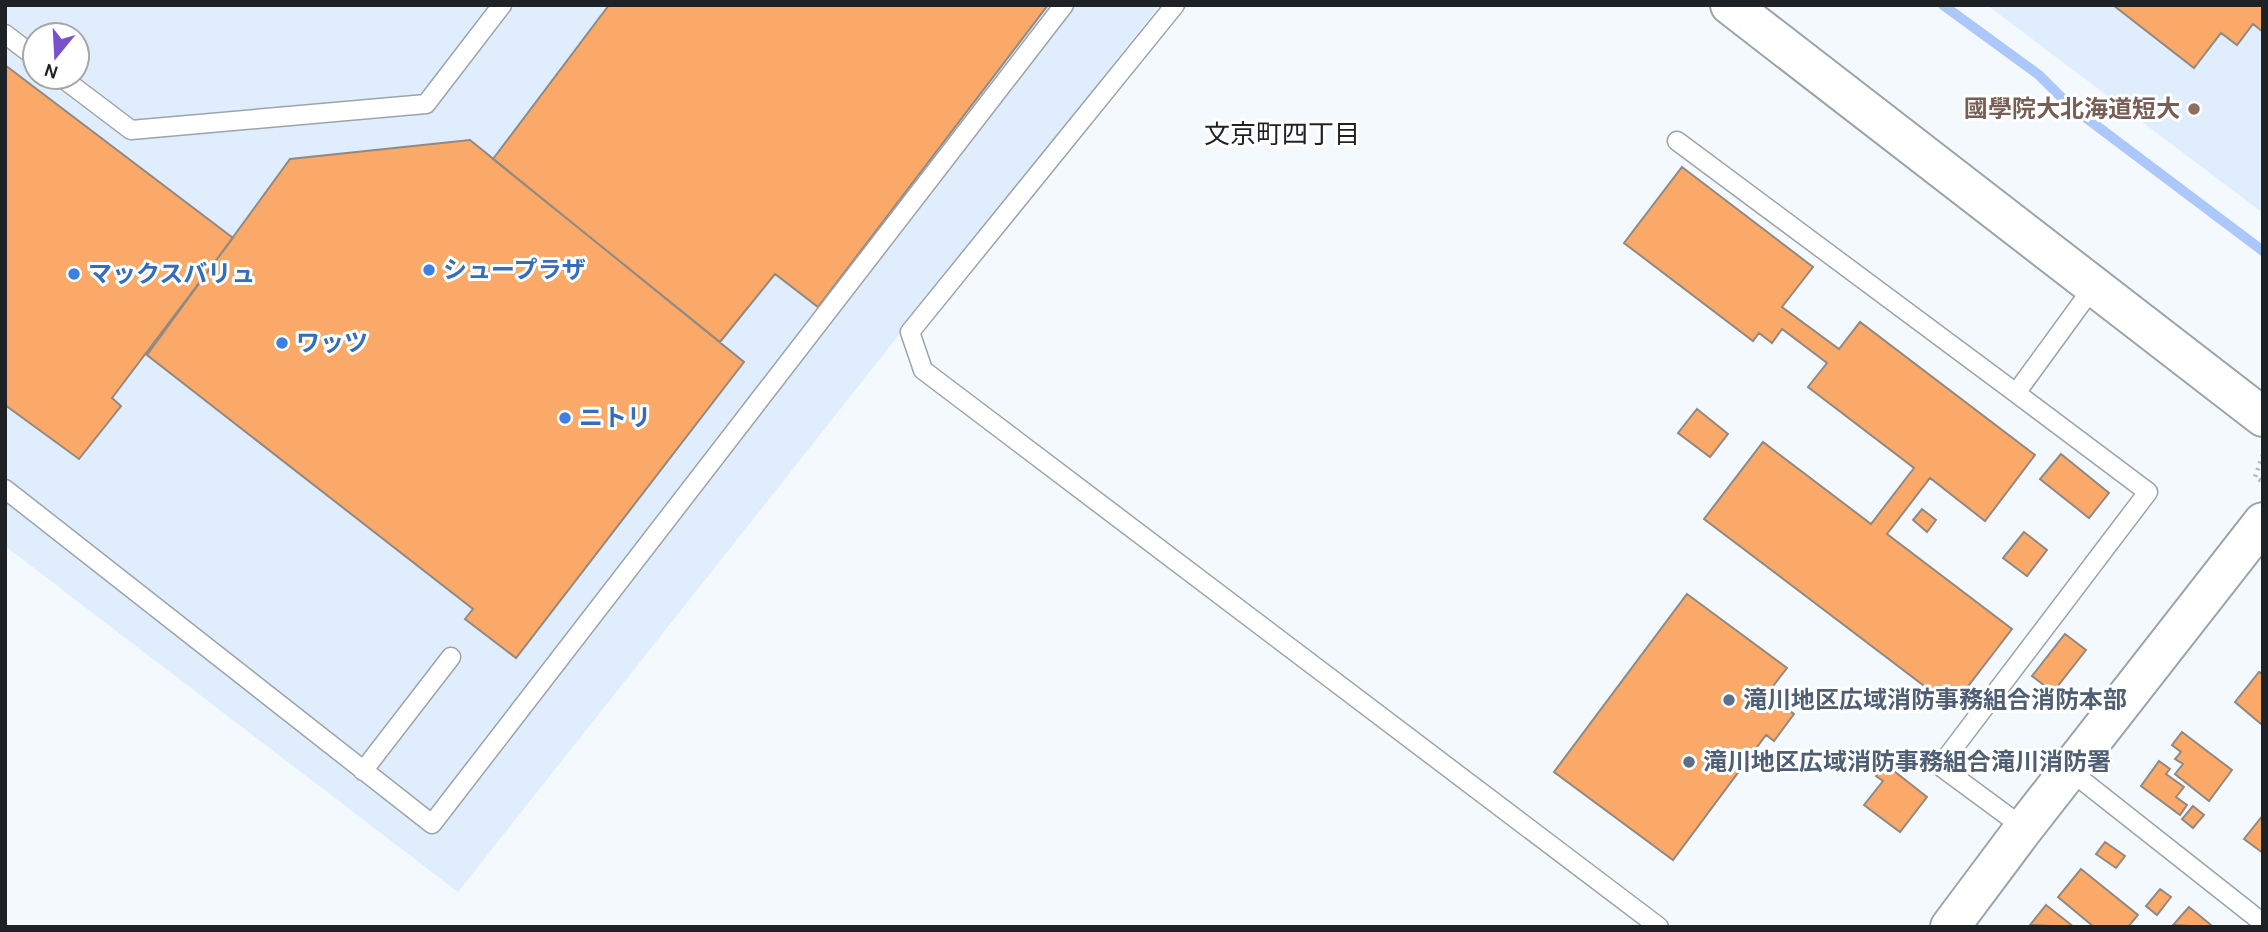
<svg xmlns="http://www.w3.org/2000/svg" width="2268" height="932" viewBox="0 0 2268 932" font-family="Karla,'Noto Sans JP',sans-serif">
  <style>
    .built { fill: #e0edfc; fill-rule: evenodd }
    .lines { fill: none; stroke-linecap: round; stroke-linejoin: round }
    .stream { stroke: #acc7f9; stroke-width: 10 }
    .building { fill: #faa968; stroke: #928982; stroke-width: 2 }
    .lane-casing { stroke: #9ca4ab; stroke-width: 21 }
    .secondary-casing { stroke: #9ca4ab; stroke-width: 42 }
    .path { stroke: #b0b5b9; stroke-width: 4.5; stroke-dasharray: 2 5; stroke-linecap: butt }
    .lane { stroke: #fff; stroke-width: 18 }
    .secondary { stroke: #fff; stroke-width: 38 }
    .education-dot { fill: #8d6e63; stroke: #fff; stroke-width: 2.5 }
    .shop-dot { fill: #3f7fe0; stroke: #fff; stroke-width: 2.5 }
    .service-dot { fill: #5c6f8a; stroke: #fff; stroke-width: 2.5 }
    .labels { text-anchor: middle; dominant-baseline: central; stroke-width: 6; stroke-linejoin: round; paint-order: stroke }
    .education-label { font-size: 24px; font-weight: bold; fill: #785e54; stroke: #fff; text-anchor: end }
    .shop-label { font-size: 24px; font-weight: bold; fill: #366cbe; stroke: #fff; text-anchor: start }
    .service-label { font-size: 24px; font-weight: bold; fill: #4e5e75; stroke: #fff; text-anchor: start }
    .neighbourhood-label { font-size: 26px; fill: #1f2225; stroke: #fff }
  </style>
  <rect width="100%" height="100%" fill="#f4f9fe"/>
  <path class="built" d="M5 5H1160L458 892 5 546ZM35 35H77V77H35Z
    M1987 5H2263V213Z"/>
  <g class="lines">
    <path class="stream" d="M1943 5 2039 75 2069 105 2263 251"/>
  </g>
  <path class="building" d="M609 5H1048L818 307 775 274 720 342 493 159Z
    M2113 5H2263V32L2253 24 2237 45 2221 33 2194 68Z
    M5 65 233 238 112 398 121 406 79 459 5 405Z
    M470 140 744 362 516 658 465 619 473 609 147 355 290 159Z
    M1682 167 1813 267 1782 307 1839 349 1860 322 2035 455 1985 521 1930 478 1887 534 2012 629 1952 707 1704 519 1763 442 1871 524 1914 468 1808 387 1827 363 1782 329 1772 343 1759 333 1753 341 1624 243Z
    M1697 409 1728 434 1710 457 1678 433Z
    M2061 454 2109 493 2089 518 2040 479Z
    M1922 509 1936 520 1927 532 1913 520Z
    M2024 532 2047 550 2027 576 2003 558Z
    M1687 594 1787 668 1767 694 1794 714 1774 741 1766 735 1673 860 1554 772Z
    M2065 634 2086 650 2053 692 2032 676Z
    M2259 672 2263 674V721L2261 724 2235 702Z
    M2182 732 2232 770 2209 801 2175 774 2183 764 2175 759 2181 752 2172 745Z
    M2159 761 2170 769 2166 774 2184 787 2176 797 2187 805 2180 815 2141 786Z
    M1885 764 1927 797 1900 832 1864 805 1883 781 1876 776Z
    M2193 806 2204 815 2193 828 2182 819Z
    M2263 815V853L2244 839Z
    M2105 842 2125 856 2116 868 2096 854Z
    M2081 869 2138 915 2128 927H2094L2058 897Z
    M2160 889 2171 897 2157 915 2146 906Z
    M2046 905 2074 927 2030 925Z
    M2189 907 2211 925 2210 927 2173 925Z"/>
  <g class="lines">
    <defs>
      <path id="lane" d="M1175 5 910 332 923 370 1659 927
        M5 34 35 57
        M61 77 131 130 426 104 502 5
        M1677 141 2016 393 2094 286
        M2016 393 2148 492 1940 766 2024 828
        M5 489 432 824 1064 5
        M2069 770 2263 923
        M363 771 451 657"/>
      <path id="secondary" d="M1730 5 2263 417
        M1950 927 2024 828 2263 522"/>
    </defs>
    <use href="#lane" class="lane-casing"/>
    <use href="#secondary" class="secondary-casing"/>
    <path class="path" d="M2263 455 2255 477 2263 482"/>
    <use href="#lane" class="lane"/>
    <use href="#secondary" class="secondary"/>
  </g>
  <circle class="education-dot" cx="2194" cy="109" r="7"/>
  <g class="shop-dot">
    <circle cx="429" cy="270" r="7"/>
    <circle cx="74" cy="274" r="7"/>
    <circle cx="282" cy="343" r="7"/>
    <circle cx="565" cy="418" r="7"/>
  </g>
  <g class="service-dot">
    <circle cx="1729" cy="700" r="7"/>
    <circle cx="1689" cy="762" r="7"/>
  </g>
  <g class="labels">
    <g class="education-label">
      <text x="2180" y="109">國學院大北海道短大</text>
    </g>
    <g class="shop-label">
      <text x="443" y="270">シュープラザ</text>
      <text x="88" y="274">マックスバリュ</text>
      <text x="296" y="343">ワッツ</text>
      <text x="579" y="418">ニトリ</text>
    </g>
    <g class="service-label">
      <text x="1743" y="700">滝川地区広域消防事務組合消防本部</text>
      <text x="1703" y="762">滝川地区広域消防事務組合滝川消防署</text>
    </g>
    <g class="neighbourhood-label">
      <text x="1282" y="134">文京町四丁目</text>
    </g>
  </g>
  <rect width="2268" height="932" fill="none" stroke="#1f2225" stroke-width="14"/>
  <g transform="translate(56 56) rotate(198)"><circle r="33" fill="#ffffff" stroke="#a5a7a8" stroke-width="2"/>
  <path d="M0-5L12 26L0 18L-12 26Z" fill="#7752cc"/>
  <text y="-10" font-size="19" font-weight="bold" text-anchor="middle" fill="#1f2225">N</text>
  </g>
</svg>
